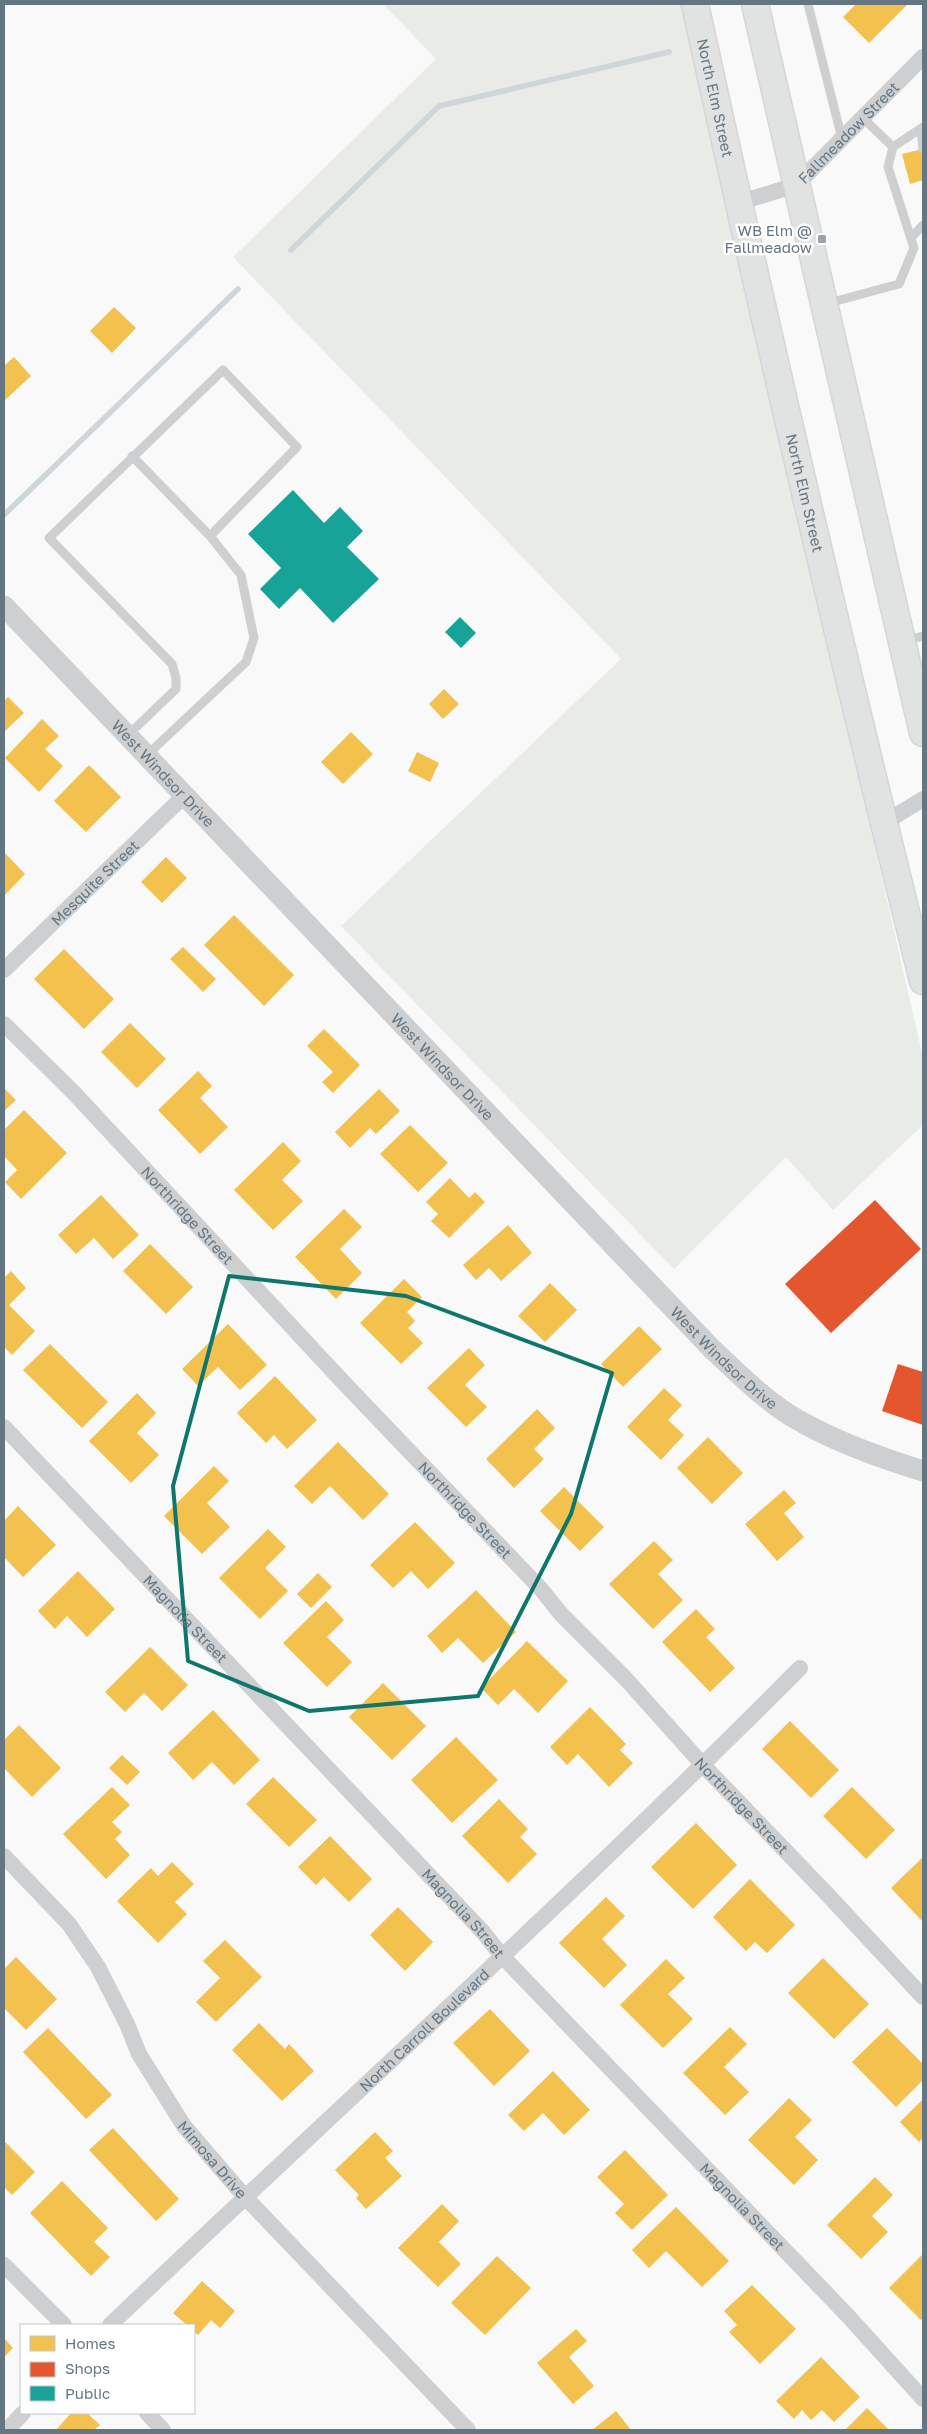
<svg xmlns="http://www.w3.org/2000/svg" width="927" height="2434" viewBox="0 0 927 2434" font-family="'Golos Text',sans-serif">
  <style>
    .green { fill: #e8ebe6 }
    .homes { fill: #f2c14e }
    .shops { fill: #e4572e }
    .public { fill: #17a398 }
    .lines { fill: none; stroke-linecap: round; stroke-linejoin: round }
    .stream { stroke: #ced6d9; stroke-width: 5.5 }
    .primary-casing { stroke: #d5d6d7; stroke-width: 29 }
    .service { stroke: #cecfd0; stroke-width: 9 }
    .minor { stroke: #cecfd0; stroke-width: 16 }
    .tertiary { stroke: #cecfd0; stroke-width: 21 }
    .primary { stroke: #e1e2e2; stroke-width: 26 }
    .marked { fill: none; stroke: #0f766e; stroke-width: 4; stroke-linejoin: round }
    .poi-dot { fill: #99a4ac; stroke: #fff; stroke-width: 2 }
    .labels { text-anchor: middle; dominant-baseline: central; stroke-width: 5; stroke-linejoin: round; paint-order: stroke }
    .street-label { font-size: 15px; fill: #657683; stroke: #fff }
    .poi-label { font-size: 15px; fill: #657683; stroke: #fff; text-anchor: end }
  </style>
  <rect width="100%" height="100%" fill="#f9f9f9"/>
  <path class="green" d="M383 4H683L923 1058V1125L833 1210 786 1157 674 1269 341 926 621 659 233 257 436 59Z"/>
  <path class="homes" d="M856 4H908L869 43 843 17Z
    M923 149V180L910 184 902 154Z
    M114 307 136 328 112 353 90 331Z
    M14 357 31 376 4 401V366Z
    M444 689 459 704 443 719 429 704Z
    M8 697 24 713 4 732V701Z
    M42 719 59 736 45 749 63 766 39 792 5 758Z
    M351 732 373 754 343 784 321 762Z
    M417 752 439 763 430 782 408 771Z
    M89 765 121 797 86 832 54 801Z
    M4 852 25 874 4 896Z
    M166 857 187 878 162 903 141 882Z
    M234 915 294 975 264 1006 204 945Z
    M183 947 216 979 203 992 170 959Z
    M64 949 114 999 84 1029 34 979Z
    M130 1023 166 1059 137 1088 101 1052Z
    M324 1029 360 1065 333 1093 322 1082 333 1072 307 1046Z
    M198 1071 212 1086 200 1098 228 1127 200 1154 158 1110Z
    M4 1088 16 1100 4 1111Z
    M379 1089 400 1111 376 1134 370 1128 350 1148 335 1132Z
    M24 1110 67 1153 21 1199 5 1182 17 1170 4 1156V1130Z
    M410 1125 448 1163 418 1192 380 1154Z
    M283 1142 301 1161 282 1180 303 1201 273 1230 234 1190Z
    M450 1178 469 1198 475 1192 485 1202 449 1238 431 1221 438 1214 426 1202Z
    M101 1195 139 1235 113 1259 94 1238 76 1254 58 1235Z
    M344 1209 362 1227 340 1249 362 1273 336 1299 295 1257Z
    M508 1225 532 1253 501 1281 489 1268 476 1280 463 1265Z
    M150 1244 193 1287 166 1314 123 1271Z
    M11 1271 26 1288 9 1305 35 1331 12 1355 4 1347V1278Z
    M404 1279 422 1297 407 1312 415 1321 408 1328 423 1343 401 1364 360 1323Z
    M550 1283 577 1310 545 1342 518 1316Z
    M228 1324 267 1365 240 1390 218 1367 198 1386 182 1369Z
    M639 1326 662 1349 623 1387 601 1364Z
    M50 1344 108 1402 82 1428 23 1370Z
    M469 1348 485 1365 465 1385 487 1407 466 1427 427 1388Z
    M275 1376 317 1420 287 1449 274 1435 266 1443 237 1413Z
    M664 1388 682 1405 668 1420 684 1435 661 1460 627 1427Z
    M137 1393 156 1413 137 1433 159 1455 131 1483 89 1441Z
    M537 1409 555 1428 534 1449 544 1459 514 1488 486 1459Z
    M708 1437 743 1473 712 1504 677 1468Z
    M338 1442 389 1494 363 1520 330 1486 312 1504 294 1486Z
    M214 1466 229 1481 207 1503 230 1527 202 1554 164 1516Z
    M564 1487 604 1527 580 1551 540 1511Z
    M784 1490 796 1503 784 1513 804 1537 777 1561 745 1524Z
    M18 1506 56 1545 23 1577 4 1557V1521Z
    M415 1522 455 1563 428 1589 411 1571 393 1588 370 1565Z
    M268 1529 286 1547 265 1568 288 1591 260 1619 219 1578Z
    M654 1541 673 1560 658 1574 683 1600 653 1629 609 1584Z
    M78 1571 115 1609 87 1637 67 1616 55 1629 38 1611Z
    M318 1573 332 1587 311 1608 297 1594Z
    M476 1590 516 1632 483 1663 458 1638 442 1653 427 1636Z
    M326 1601 344 1620 327 1637 352 1662 327 1687 283 1643Z
    M696 1609 715 1629 706 1637 735 1668 710 1692 662 1642Z
    M527 1641 568 1681 538 1713 514 1689 498 1705 481 1688Z
    M150 1647 188 1685 162 1711 144 1693 125 1712 105 1692Z
    M383 1683 426 1726 392 1760 349 1717Z
    M590 1707 626 1744 620 1750 633 1763 609 1787 578 1754 567 1765 550 1747Z
    M213 1710 260 1760 234 1785 212 1762 193 1780 168 1753Z
    M790 1721 839 1770 811 1798 762 1749Z
    M19 1725 61 1768 32 1797 4 1768V1740Z
    M456 1737 498 1780 452 1823 411 1780Z
    M122 1755 140 1772 127 1785 109 1768Z
    M273 1777 317 1820 289 1847 246 1804Z
    M112 1787 130 1805 112 1822 122 1832 115 1839 130 1855 106 1879 63 1834Z
    M852 1787 895 1830 866 1859 823 1816Z
    M499 1799 528 1829 520 1837 537 1854 508 1883 462 1836Z
    M696 1823 737 1865 693 1909 651 1867Z
    M330 1836 372 1879 349 1902 324 1877 316 1885 298 1867Z
    M923 1857V1922L891 1888Z
    M172 1862 194 1884 175 1902 187 1914 158 1943 117 1901 151 1868 158 1876Z
    M750 1879 795 1925 767 1953 755 1942 746 1951 713 1917Z
    M606 1897 625 1916 602 1939 627 1965 604 1988 559 1943Z
    M398 1907 433 1942 405 1971 370 1935Z
    M225 1940 262 1977 216 2022 196 2002 220 1978 203 1961Z
    M16 1957 57 1999 26 2030 4 2008V1969Z
    M823 1958 869 2004 834 2039 788 1993Z
    M666 1959 685 1978 668 1994 693 2019 663 2048 620 2005Z
    M490 2009 530 2051 494 2086 453 2043Z
    M259 2023 285 2049 289 2044 314 2071 282 2101 232 2050Z
    M730 2027 747 2044 724 2067 749 2092 725 2115 683 2073Z
    M48 2028 112 2095 86 2119 23 2052Z
    M887 2028 923 2064V2080L896 2107 852 2062Z
    M553 2071 590 2110 564 2135 543 2113 524 2131 508 2115Z
    M789 2098 812 2120 795 2137 818 2160 794 2185 748 2140Z
    M923 2099V2138L919 2142 900 2122Z
    M113 2128 179 2199 156 2221 89 2150Z
    M375 2132 393 2151 385 2158 402 2176 366 2209 356 2198 359 2195 335 2170Z
    M4 2141 35 2172 12 2195 4 2187Z
    M625 2150 668 2195 632 2230 615 2213 624 2204 597 2177Z
    M875 2177 893 2195 872 2216 888 2232 861 2259 827 2225Z
    M62 2181 108 2228 94 2242 110 2257 91 2276 30 2213Z
    M442 2204 459 2221 439 2242 461 2264 438 2287 398 2248Z
    M676 2207 729 2261 702 2287 666 2251 649 2268 632 2250Z
    M923 2254V2318L921 2320 889 2288Z
    M497 2256 531 2288 485 2335 451 2303Z
    M202 2281 235 2311 220 2328 211 2320 198 2335 194 2332V2325H187L173 2313Z
    M752 2285 796 2329 760 2364 729 2332 737 2325 724 2311Z
    M576 2329 587 2341 569 2357 594 2386 573 2404 537 2363Z
    M4 2338 13 2348 4 2357Z
    M821 2357 860 2397 834 2422 822 2410 811 2420 802 2410 794 2419 776 2401Z
    M867 2408 889 2430H845Z
    M616 2411 631 2430H592Z
    M71 2413H87L100 2425 94 2430H56Z"/>
  <path class="shops" d="M875 1200 921 1249 831 1333 785 1284Z
    M898 1364 923 1372V1425L882 1411Z"/>
  <path class="public" d="M293 490 324 523 340 507 363 531 347 547 379 579 333 623 300 588 279 609 260 589 281 568 248 534Z
    M460 617 476 633 461 648 445 632Z"/>
  <g class="lines">
    <path class="stream" d="M291 250 439 106 669 52
      M4 515 238 289"/>
    <defs>
      <g id="primary">
        <path id="s8" d="M695 4C766 331 842 656 923 981"/>
        <path d="M755 4 923 733"/>
      </g>
    </defs>
    <use href="#primary" class="primary-casing"/>
    <path class="service" d="M808 4 842 139
      M863 118 893 147
      M921 129 923 149
      M911 238 923 225
      M825 304 899 284 914 248 888 167 893 147 923 127
      M132 456 210 536 241 575 254 638 246 662 147 755
      M905 641 923 636
      M128 735 176 689V678L172 664 49 538 223 370 297 447 210 536"/>
    <g class="minor">
      <path id="s1" d="M738 203 796 185 923 57"/>
      <path d="M884 823 923 799"/>
      <path id="s2" d="M4 970 185 795"/>
      <path id="s3" d="M4 1024 74 1093 345 1384 540 1588 561 1614 625 1678 703 1765 827 1894 923 1997"/>
      <path id="s4" d="M4 1427 483 1932 502 1956 849 2317 923 2399"/>
      <path id="s5" d="M4 1856 69 1924 98 1967 127 2024 139 2054 184 2126 245 2197 468 2430"/>
      <path d="M4 2265 64 2325"/>
      <path id="s6" d="M110 2325C340 2106 576 1893 800 1668"/>
      <path d="M147 2413 163 2430"/>
      <path d="M7 2430 23 2413"/>
    </g>
    <path class="tertiary" id="s7" d="M4 606 712 1349C739 1374 766 1402 798 1420 836 1442 881 1458 923 1471"/>
    <use href="#primary" class="primary"/>
  </g>
  <path class="marked" d="M229 1276 406 1296 612 1373 571 1514 478 1696 309 1711 188 1661 173 1486Z"/>
  <rect class="poi-dot" x="817" y="234" width="10" height="10" rx="2.5"/>
  <g class="labels">
    <g class="street-label">
      <text stroke="none"><textPath href="#s8" startOffset="96">North Elm Street</textPath></text>
      <text stroke="none"><textPath href="#s1" startOffset="135">Fallmeadow Street</textPath></text>
      <text stroke="none"><textPath href="#s8" startOffset="501">North Elm Street</textPath></text>
      <text stroke="none"><textPath href="#s7" startOffset="231">West Windsor Drive</textPath></text>
      <text stroke="none"><textPath href="#s2" startOffset="126">Mesquite Street</textPath></text>
      <text stroke="none"><textPath href="#s7" startOffset="636">West Windsor Drive</textPath></text>
      <text stroke="none"><textPath href="#s3" startOffset="265">Northridge Street</textPath></text>
      <text stroke="none"><textPath href="#s7" startOffset="1041">West Windsor Drive</textPath></text>
      <text stroke="none"><textPath href="#s3" startOffset="670">Northridge Street</textPath></text>
      <text stroke="none"><textPath href="#s4" startOffset="264">Magnolia Street</textPath></text>
      <text stroke="none"><textPath href="#s3" startOffset="1075">Northridge Street</textPath></text>
      <text stroke="none"><textPath href="#s4" startOffset="669">Magnolia Street</textPath></text>
      <text stroke="none"><textPath href="#s6" startOffset="431">North Carroll Boulevard</textPath></text>
      <text stroke="none"><textPath href="#s5" startOffset="371">Mimosa Drive</textPath></text>
      <text stroke="none"><textPath href="#s4" startOffset="1074">Magnolia Street</textPath></text>
    </g>
    <g class="poi-label">
      <text x="812" y="230">WB Elm @<tspan x="812" dy="17">Fallmeadow</tspan></text>
    </g>
  </g>
  <rect width="927" height="2434" fill="none" stroke="#657683" stroke-width="10"/>
  <rect x="20" y="2324" width="175" height="90" fill="#ffffff" stroke="#c1c8cd"/>
  <rect x="30" y="2336" width="25" height="15" fill="#f2c14e" stroke="#c1c8cd"/>
  <text x="65" y="2349" font-size="15" fill="#657683">Homes</text>
  <rect x="30" y="2362" width="25" height="15" fill="#e4572e" stroke="#c1c8cd"/>
  <text x="65" y="2374" font-size="15" fill="#657683">Shops</text>
  <rect x="30" y="2386" width="25" height="15" fill="#17a398" stroke="#c1c8cd"/>
  <text x="65" y="2399" font-size="15" fill="#657683">Public</text>
</svg>
